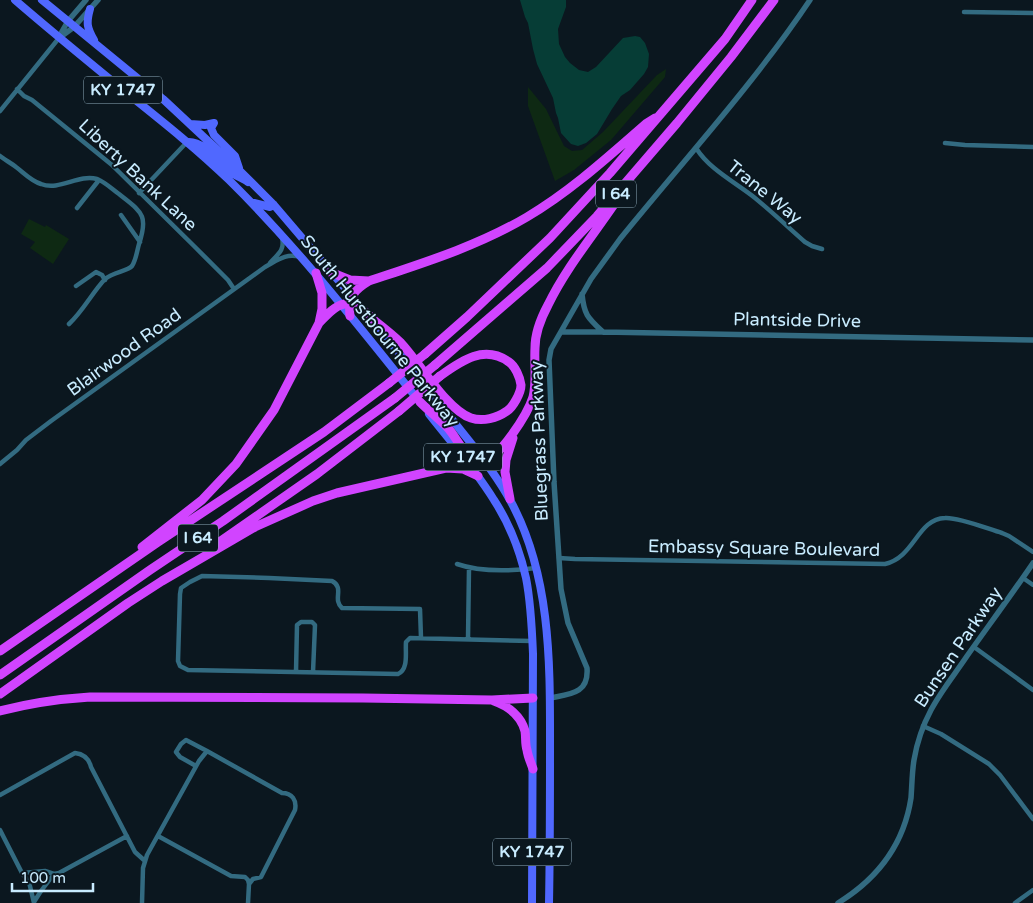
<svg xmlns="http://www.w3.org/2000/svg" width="1033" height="903" viewBox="0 0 1033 903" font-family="'Varela Round',sans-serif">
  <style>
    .green { fill: #0e2913 }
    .water { fill: #063d36 }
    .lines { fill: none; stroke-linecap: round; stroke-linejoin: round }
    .minor { stroke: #336b81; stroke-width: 4.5 }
    .tertiary { stroke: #336b81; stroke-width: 5.5 }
    .primary { stroke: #5068ff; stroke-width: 8 }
    .motorway { stroke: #d144ff; stroke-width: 9 }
    .motorway-bridge { stroke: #d144ff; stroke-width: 9 }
    .labels { text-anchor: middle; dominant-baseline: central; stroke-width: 4; stroke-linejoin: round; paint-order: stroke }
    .shield { fill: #0b171f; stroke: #90acbc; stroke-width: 1 }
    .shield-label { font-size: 16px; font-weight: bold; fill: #c9ecff }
    .street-label { font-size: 18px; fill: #c9ecff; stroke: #0b171f }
  </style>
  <rect width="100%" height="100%" fill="#0b171f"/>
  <path class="green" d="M666 69 665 77 611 140 574 170 555 181 528 106V87L546 109 564 146 572 151 582 150 603 132 657 75Z
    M29 219 45 227 46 225 69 239 53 264 30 248 35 242 21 234Z"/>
  <path class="water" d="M520 0H566V7L558 29 559 44 565 57 570 63 579 70 588 72 596 67 623 38 635 36 640 37 645 43 649 54 648 67 644 74 630 90 621 96 612 109 597 134 586 143 578 146 571 144 561 133 558 118 556 113 553 98 537 64 533 49 528 23 525 17Z"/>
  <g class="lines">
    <path class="minor" d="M964 12 1033 13
      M17 89 24 96 32 100 112 165 194 246 228 280 234 289
      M0 111 59 38
      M945 143 965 145 1033 147
      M696 148C710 170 735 182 755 198 772 212 788 227 805 242L812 246 822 249
      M0 156C5 160 11 163 16 167 24 173 31 181 41 184 60 191 78 174 97 179 105 182 112 189 119 194 141 212 149 214 139 244 137 251 136 260 132 266 128 271 113 272 105 279 92 293 83 311 69 324
      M139 193 187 142
      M77 208 99 180
      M121 215 140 242
      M270 263C278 254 285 250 282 238
      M76 286 96 272 102 275 105 280
      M0 464 17 450 26 440 51 421 265 267C278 260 286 253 300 257
      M559 558 575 559 885 564C915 557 917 519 945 518 959 517 988 529 1002 533L1009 536 1033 552
      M457 564C480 572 512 571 536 568
      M1023 578 1033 585
      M421 638 420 609 342 608C332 599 345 588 332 581L269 578 202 576 190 582 181 588 180 594 178 661 180 666 188 670 398 674C409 669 405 652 406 642L410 638 532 641
      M468 639 469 568
      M974 647 1033 690
      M296 672 297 625 301 622H312L315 625 313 672
      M923 726 941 734 989 764 1000 775 1033 819
      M196 766 180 757 176 752 181 744 186 740 207 751
      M0 795 75 753C84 754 89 759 91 767L135 852 145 861
      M0 830 22 873 29 882 34 903
      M158 836 231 876 245 877 248 880 249 884
      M22 873 45 871 54 874 59 873 127 836
      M34 902 41 891 54 874
      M142 903 143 868 147 855 199 761 207 751 282 793C292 793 297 800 295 810L261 877 253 879 249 884 248 903
      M1015 903 1033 890"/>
    <path class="tertiary" d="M60 35 68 21 86 0
      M59 38 74 27 98 0
      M582 294C584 315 588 318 603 332
      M561 332H603L1033 340
      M550 698C570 694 589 694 587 668L568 623 561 589 554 482 549 360 551 349 591 279 620 239C684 160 753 85 810 0
      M838 903C877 879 904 844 911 798 912 785 912 772 914 760 917 742 923 725 931 710 941 691 955 674 967 656 989 625 1012 594 1033 563"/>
    <path class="primary" d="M15 0C52 32 90 63 128 94 163 122 197 149 229 180 298 248 358 325 419 401
      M42 0 163 99 239 170 274 205 355 300
      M90 9C86 23 87 28 94 40
      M190 124 205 125 214 123 211 128 214 135 235 156 239 168
      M187 142C204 140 221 164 234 174 238 177 244 179 248 182
      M254 203 270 207 274 205
      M374 323C404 359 433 395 462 432 479 453 497 476 510 500 552 576 550 667 550 751 550 802 550 852 549 903
      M429 414C451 442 475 469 494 500 509 523 520 551 526 578 531 603 532 629 533 654L532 903"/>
    <path class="motorway" d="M330 272 350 280 369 281
      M350 316C348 297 354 290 369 281 423 263 478 246 527 217 571 191 609 156 647 123L655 118
      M319 323C327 315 337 302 350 304 360 305 368 315 375 321 384 328 393 335 401 343 419 362 447 410 471 418 483 422 497 418 507 411 513 407 521 393 521 385 520 377 515 366 509 362 484 344 461 361 440 376
      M425 354 467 317 550 238 610 173 725 39 752 0
      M435 365 547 268 597 216 677 123 731 57 774 0
      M420 402C429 411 439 419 448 428 456 437 461 450 471 457 474 459 479 461 482 461 499 460 528 413 533 397 537 381 534 364 535 348 535 333 541 318 548 305 566 268 592 237 615 203
      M510 499 505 472 506 460 513 438
      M218 543 317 474 399 411
      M142 547 202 500 236 464 274 410 319 323 322 309V293L316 273
      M0 651 158 542 324 432 389 383
      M0 675 150 570 223 521 395 398
      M0 694 128 603 162 581 255 527 313 501 337 493 446 468 463 469 478 476
      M494 701C508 706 521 716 525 731 526 737 525 744 527 750 528 757 531 763 533 769
      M0 711C30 703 59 699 90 697L363 698 492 700 533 698"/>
    <path class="motorway-bridge" d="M389 383 425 354
      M395 398 435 365
      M399 411 440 376"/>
  </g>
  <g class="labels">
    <g class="shield">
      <rect x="84" y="76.5" width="78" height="27" rx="4"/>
      <rect x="596" y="180.5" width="40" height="27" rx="4"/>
      <rect x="424" y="443.5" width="78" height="27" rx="4"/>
      <rect x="178" y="524.5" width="40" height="27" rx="4"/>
      <rect x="493" y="838.5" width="78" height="27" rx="4"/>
    </g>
    <g class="shield-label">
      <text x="123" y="90">KY 1747</text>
      <text x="616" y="194">I 64</text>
      <text x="463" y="457">KY 1747</text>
      <text x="198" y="538">I 64</text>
      <text x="532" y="852">KY 1747</text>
    </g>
    <g class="street-label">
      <text transform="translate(138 175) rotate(43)">Liberty Bank Lane</text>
      <text transform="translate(765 192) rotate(39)">Trane Way</text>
      <text transform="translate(797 320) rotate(1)">Plantside Drive</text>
      <text transform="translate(380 331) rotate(51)">South Hurstbourne Parkway</text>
      <text transform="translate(124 352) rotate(-36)">Blairwood Road</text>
      <text transform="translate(539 441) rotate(-92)">Bluegrass Parkway</text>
      <text transform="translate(764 548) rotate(1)">Embassy Square Boulevard</text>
      <text transform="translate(958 647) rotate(-56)">Bunsen Parkway</text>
    </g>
  </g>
  <path d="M12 883v8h81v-8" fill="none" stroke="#c9ecff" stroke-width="2.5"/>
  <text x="20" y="883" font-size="15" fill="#c9ecff" stroke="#0b171f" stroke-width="4" paint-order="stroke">100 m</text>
</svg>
